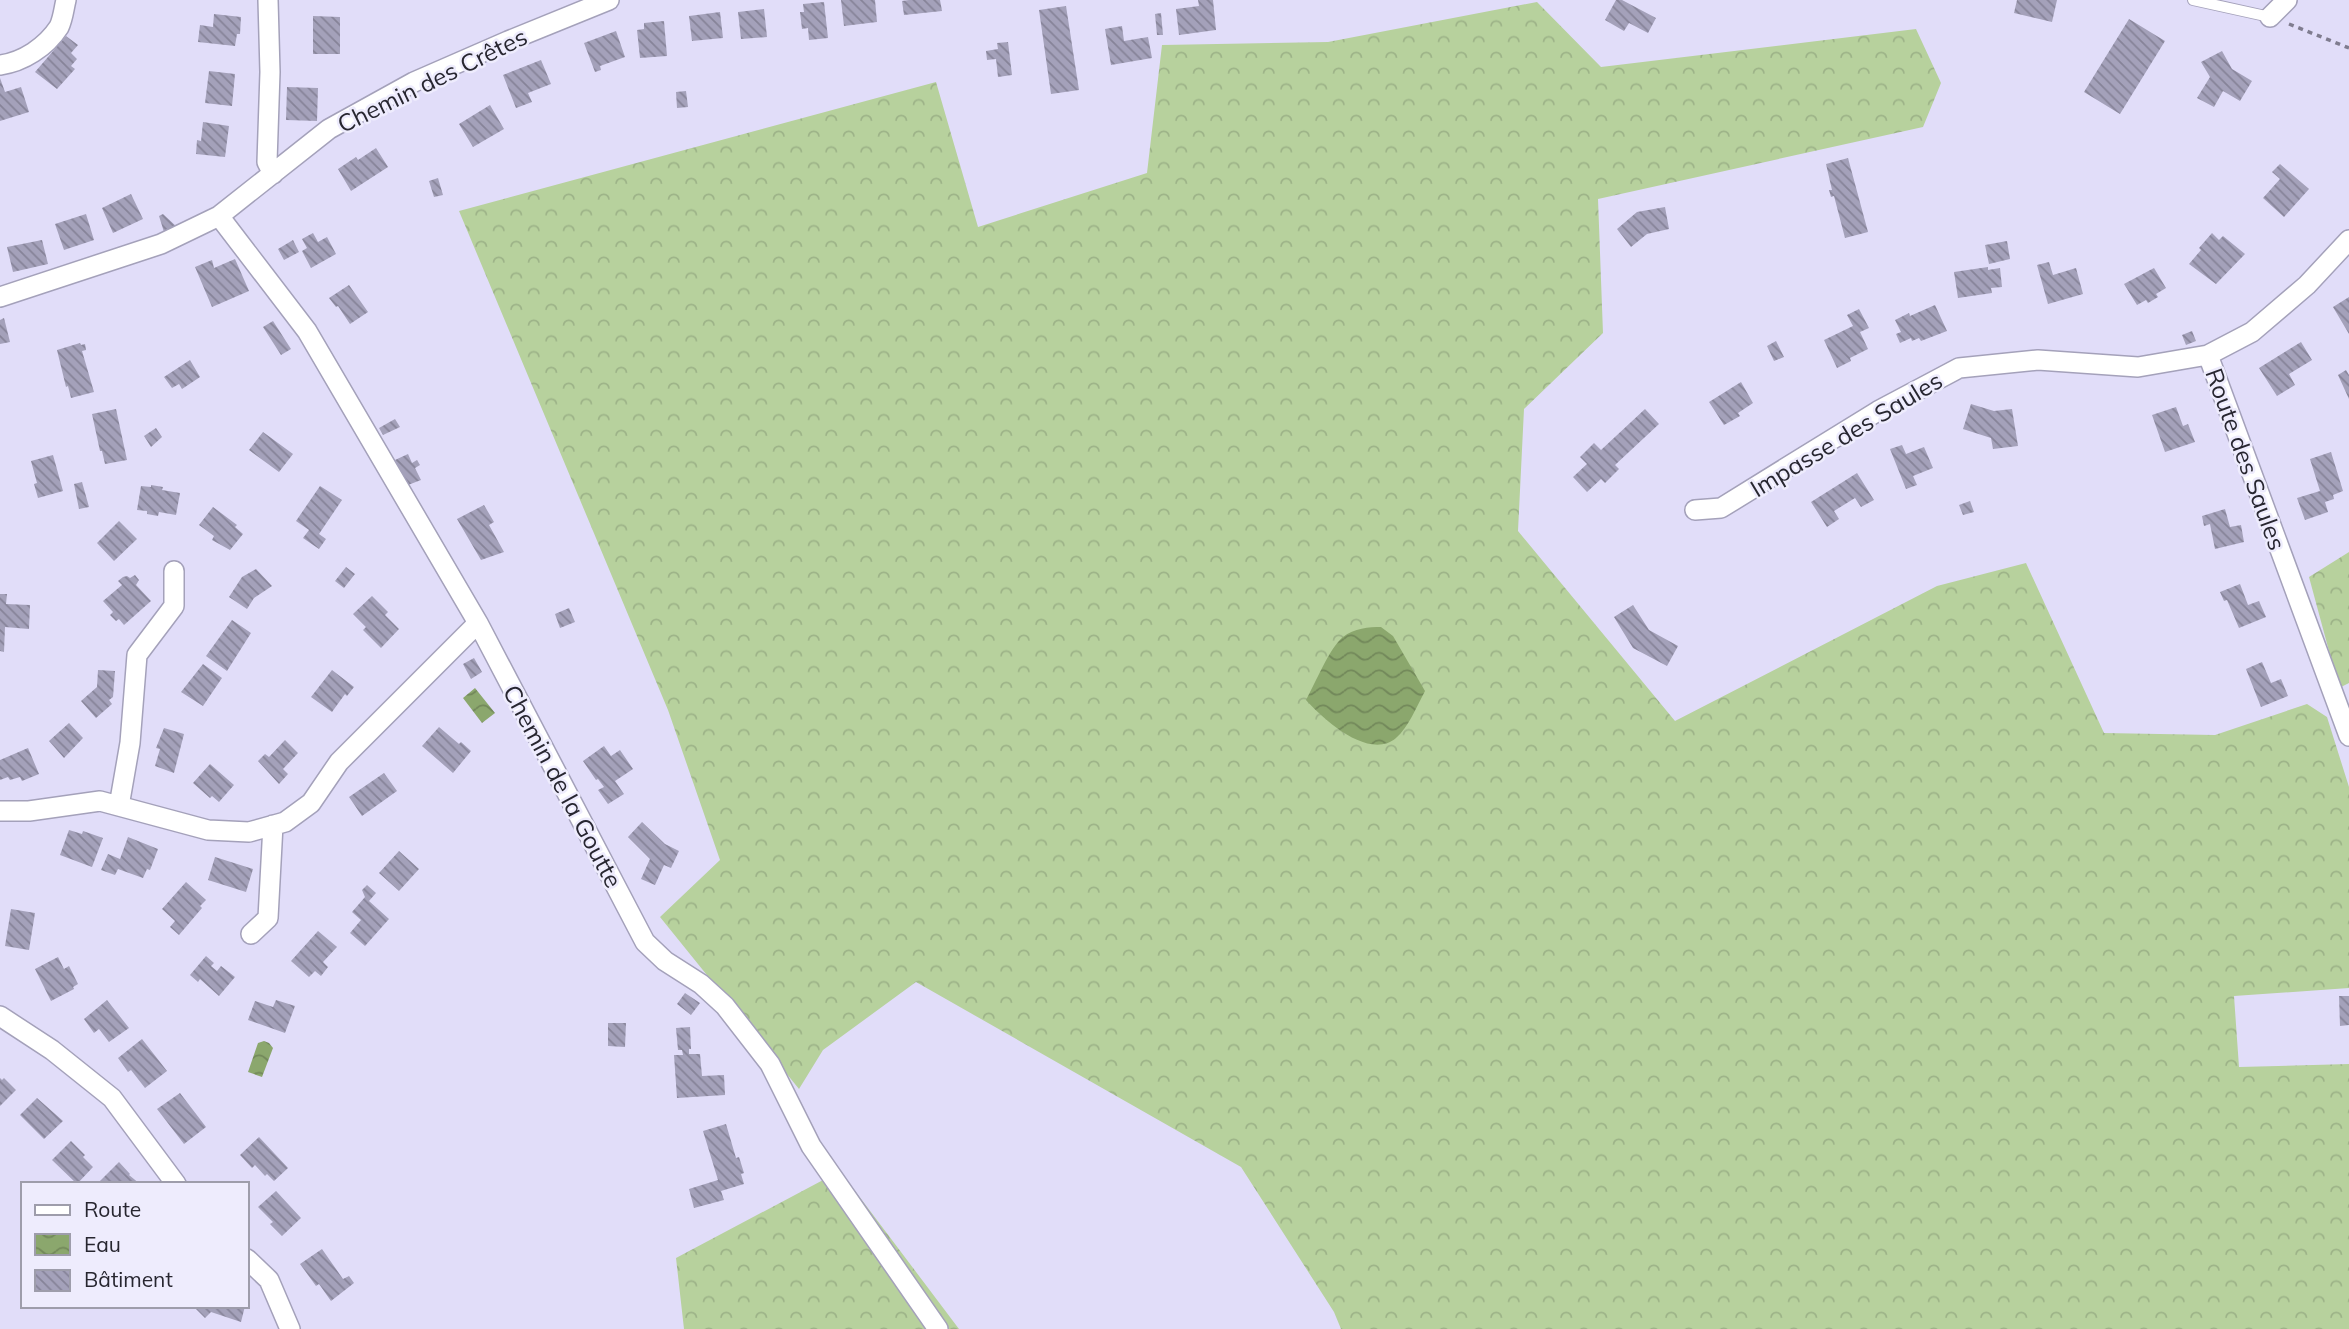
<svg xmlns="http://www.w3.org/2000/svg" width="2349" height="1329" viewBox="0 0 2349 1329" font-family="Mulish,sans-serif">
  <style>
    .forest { fill: url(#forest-crowns) }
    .water { fill: url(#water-waves) }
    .building { fill: url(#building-back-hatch) }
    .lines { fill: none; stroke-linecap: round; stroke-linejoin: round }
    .lane-casing { stroke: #a4a1ba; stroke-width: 12 }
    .street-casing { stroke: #a4a1ba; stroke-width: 22 }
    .path { stroke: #7f7c8f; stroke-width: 3.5; stroke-dasharray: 5 5; stroke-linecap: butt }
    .lane { stroke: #fff; stroke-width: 10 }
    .street { stroke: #fff; stroke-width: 19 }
    .labels { text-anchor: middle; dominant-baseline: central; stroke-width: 5; stroke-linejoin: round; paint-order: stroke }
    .street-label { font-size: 24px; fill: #272630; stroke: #eeecfd }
  </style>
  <defs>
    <pattern id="forest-crowns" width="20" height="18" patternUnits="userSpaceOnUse" patternTransform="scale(1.75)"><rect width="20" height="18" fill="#b7d19d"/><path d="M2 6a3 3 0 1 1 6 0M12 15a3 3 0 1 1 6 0" fill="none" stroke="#9db388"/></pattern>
    <pattern id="water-waves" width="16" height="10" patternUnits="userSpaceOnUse" patternTransform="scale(1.75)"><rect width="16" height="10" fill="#8ba76d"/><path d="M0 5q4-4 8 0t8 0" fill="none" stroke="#72885a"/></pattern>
    <pattern id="building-back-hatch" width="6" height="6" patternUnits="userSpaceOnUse" patternTransform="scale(1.75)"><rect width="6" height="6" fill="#a4a1ba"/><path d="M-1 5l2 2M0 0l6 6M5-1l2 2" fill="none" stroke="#868398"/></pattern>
  </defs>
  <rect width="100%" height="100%" fill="#e1ddf9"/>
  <path class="forest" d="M1537 2 1601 67 1916 29 1941 83 1923 127 1598 199 1603 333 1524 409 1518 531 1675 721 1937 586 2026 563 2104 733 2215 735 2307 704 2327 717 2349 787V988L2234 996 2239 1067 2349 1064V1329H1341L1334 1312 1241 1167 916 982 823 1050 799 1089 660 917 720 860 668 710 459 211 936 82 978 227 1147 173 1162 45 1328 42Z
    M2349 552V683L2339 688 2309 577Z
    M840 1171 959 1329H684L676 1258Z"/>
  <path class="water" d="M1381 627 1393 636 1425 691C1417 706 1408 728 1396 738 1369 761 1323 719 1306 700 1315 684 1330 647 1343 637 1354 628 1369 627 1381 627Z
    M475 688 495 713 482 723 463 698Z
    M264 1041 269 1043 273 1048 262 1077 248 1072 258 1043Z"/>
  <path class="building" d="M841 0H875L877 22 844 26Z
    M909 0H940L942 11 904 15 902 1Z
    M1198 0H1213L1216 30 1179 35 1176 9 1199 6Z
    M1616 0H1622L1656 18 1648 33 1629 23 1624 31 1605 20Z
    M2017 0H2057L2052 22 2014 13Z
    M824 2 828 38 809 40 808 28 802 29 800 12H804L803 4Z
    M1066 6 1079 90 1051 94 1039 10Z
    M764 9 767 37 741 39 738 12Z
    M720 12 723 38 692 41 689 16Z
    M1161 13 1163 35H1157L1155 14Z
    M214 14 241 17 240 34H237L235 46 198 42 200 25 213 27Z
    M313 16 340 17V54H313Z
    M2129 19 2165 41 2120 114 2084 92Z
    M664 21 667 56 640 58 637 30 644 29V23Z
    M1122 26 1124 41 1148 37 1152 58 1111 65 1105 29Z
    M616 31 625 57 600 66 601 70 595 72 584 43Z
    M66 36 78 45 71 53 77 59 71 66 75 69 57 89 35 72Z
    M1008 42 1012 75 998 77 996 59 987 60 986 51 998 49 997 43Z
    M2222 51 2232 69 2252 81 2240 101 2223 91 2214 107 2197 98 2210 77 2201 62Z
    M541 60 551 84 528 93 532 102 516 108 503 75Z
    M209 71 235 74 232 106 205 103Z
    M0 78 5 92 21 87 29 112 0 121Z
    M287 87 318 88 317 121 286 120Z
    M686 91 688 107 677 108 676 92Z
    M490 105 504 129 473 147 459 124Z
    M203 122 229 126 225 157 196 154 197 140 201 141Z
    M376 148 388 167 351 191 338 169 356 157 358 160Z
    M1848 158 1868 232 1845 238 1834 196 1831 197 1829 190H1832L1826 164Z
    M2280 164 2309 189 2284 217 2263 198 2280 179 2272 172Z
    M438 178 443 195 434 197 429 181Z
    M131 194 143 219 113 233 102 208Z
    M1665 207 1669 229 1647 234 1631 247 1617 229 1637 212Z
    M86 214 94 240 64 250 55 224Z
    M163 214 178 228 164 232 159 216Z
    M313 233 318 242 327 237 336 254 311 268 302 251 307 248 302 239Z
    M2212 233 2219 240 2223 236 2245 254 2216 284 2189 264 2201 250 2199 248Z
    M42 240 48 264 13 272 7 247Z
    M293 240 299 252 284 260 278 249Z
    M2007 241 2010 259 1989 264 1985 245Z
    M235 259 249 291 212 307 195 267 212 260 214 268Z
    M2049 262 2053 275 2076 268 2083 294 2048 304 2037 265Z
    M1988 267V270L2000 268 2002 287 1991 288 1992 293 1958 298 1954 272Z
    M2154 268 2166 288 2156 294 2158 297 2148 303 2146 300 2137 305 2124 284Z
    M349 285 368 312 350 324 338 306 336 307 329 298Z
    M2349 297V334L2333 307Z
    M1935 305 1947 331 1921 341 1919 338 1912 341 1911 338 1900 343 1896 334 1901 332 1895 320 1909 313 1910 316Z
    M1859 309 1869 328 1860 332 1868 349 1850 358 1851 361 1837 368 1824 340 1853 326 1847 315Z
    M4 318 10 342 0 344V320Z
    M273 321 291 349 281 355 263 327Z
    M2192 331 2196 341 2186 345 2182 335Z
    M1776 341 1784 357 1774 361 1767 346Z
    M2301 342 2312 360 2289 374 2295 385 2277 396 2259 368Z
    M80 343 81 345 85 344 86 350 82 351 94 392 71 398 68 386 66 387 57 350Z
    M190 360 200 377 182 389 179 384 172 388 164 377Z
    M2346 370 2349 375V399L2338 375Z
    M1741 382 1753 403 1738 413 1740 416 1724 425 1709 402Z
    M1971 404 1994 411 2012 409 2018 446 1993 449 1991 438 1963 429Z
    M2176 407 2183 426 2188 424 2195 442 2165 452 2152 415Z
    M116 409 127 460 105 464 102 451H100L92 414Z
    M1645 409 1659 424 1615 465 1619 469 1605 483 1601 479 1587 492 1573 477 1587 464 1580 457 1594 443 1601 450Z
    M395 419 400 427 383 435 379 428Z
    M156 428 162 437 151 447 144 436Z
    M263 432 293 454 279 472 249 450Z
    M1902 445 1906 454 1924 447 1933 468 1913 476 1917 485 1906 489 1890 449Z
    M2331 452 2343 491 2333 495 2334 499 2325 502 2328 512 2305 520 2297 498 2320 491 2310 459Z
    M408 454 412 463 417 460 420 465 415 468 421 480 408 485 395 460Z
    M53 455 63 491 38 498 34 484 37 483 31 461Z
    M1857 473 1874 500 1861 507 1855 498 1834 511 1839 519 1827 527 1811 502Z
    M82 482 89 507 79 509 74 484Z
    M151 485 163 487 162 490 180 493 176 515 159 512 158 516 147 514V511L137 510 141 486 151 487Z
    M320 486 342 500 319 534 326 539 319 549 303 538 309 530 296 521Z
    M1970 501 1974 512 1963 515 1959 505Z
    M484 505 494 522 489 525 504 552 481 560 457 519Z
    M213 507 237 525 235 527 243 534 230 550 212 540 214 536 199 525Z
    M2225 509 2230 527 2241 525 2244 542 2215 549 2210 524 2204 526 2202 516Z
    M119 521 137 539 114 561 97 543Z
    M346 567 355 574 344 588 335 581Z
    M256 569 272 586 254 598 247 609 229 597 242 577Z
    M135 575 139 580 136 585 151 601 124 625 119 619 116 621 110 615 113 612 103 601 122 585 118 581 123 577 127 576 130 578Z
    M2240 584 2248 605 2259 601 2266 617 2239 628 2227 600 2224 601 2220 592Z
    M0 594H7L6 604 30 605 29 629 5 627 4 652 0 651Z
    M372 596 388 612 385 615 399 629 381 648 363 630 366 627 353 614Z
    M1633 605 1649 630 1678 646 1667 666 1633 648 1614 617Z
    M569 608 575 622 560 628 555 614Z
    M232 620 251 633 227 671 206 656Z
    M474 658 482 672 471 679 463 664Z
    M2262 662 2271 683 2281 679 2288 696 2261 707 2246 669Z
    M203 664 222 678 203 706 181 692Z
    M98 670 115 671 113 697 109 700 112 704 96 718 81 701 97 687Z
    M332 670 354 687 347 696 345 694 332 712 311 697Z
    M69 723 83 738 64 758 49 741Z
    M439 727 459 744 461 742 471 751 453 773 422 746Z
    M164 728 184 734 174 773 155 766 160 749 156 748Z
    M285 740 298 753 283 769 288 774 279 784 258 761 265 754 269 757Z
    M604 746 611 756 620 750 633 769 615 781 624 794 608 804 598 790 604 787 598 779 596 780 583 761Z
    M28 748 39 774 22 781 20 777 10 780 8 777 0 780V760Z
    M210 764 234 785 219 802 212 796 210 798 193 783Z
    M384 773 397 791 362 816 349 797Z
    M642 822 665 844 679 851 671 868 664 865 655 885 641 879 650 859 628 837Z
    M69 830 82 834 83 831 103 838 92 867 60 855Z
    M128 837 158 849 150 870 147 869 143 878 118 869 115 875 101 870 108 854 120 859Z
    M399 851 419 869 399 891 379 873Z
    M215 857 253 869 246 892 208 880Z
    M186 882 206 900 200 906 202 908 179 935 170 927 175 921 162 909Z
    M367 885 376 893 369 901 389 919 365 946 350 933 361 920 352 912 365 897 362 890Z
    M11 909 35 913 29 950 5 946Z
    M318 931 337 947 323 962 328 967 321 976 315 971 309 977 291 961Z
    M206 956 214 963 211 966 217 971 221 966 235 977 219 996 200 979 198 982 190 975Z
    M58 957 64 969 69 966 78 984 73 987 74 989 51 1001 35 969Z
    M685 993 700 1003 691 1015 677 1004Z
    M2339 996H2349V1025L2340 1026Z
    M107 1000 129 1028 109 1042 99 1029 94 1033 84 1019Z
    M276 1000 295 1006 285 1033 248 1020 255 1001 273 1007Z
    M608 1023H626L625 1047 608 1046Z
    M690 1027 691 1049H689V1054H700L702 1076 724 1075 725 1095 677 1098 674 1055H683L682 1050H678L676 1028Z
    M142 1039 167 1071 145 1088 131 1070 128 1072 118 1058Z
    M0 1078 2 1080 4 1078 16 1090 0 1106Z
    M180 1093 206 1127 184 1144 157 1109Z
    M37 1098 63 1121 44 1139 20 1115Z
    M726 1124 736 1158 739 1157 744 1173 741 1174 744 1184 721 1191 724 1200 694 1208 689 1189 718 1180 703 1131Z
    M259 1137 288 1168 274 1181 267 1174 265 1176 255 1165 252 1168 240 1155Z
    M71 1141 85 1155 83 1157 93 1167 77 1184 52 1160Z
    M119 1162 130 1174 129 1175 140 1184H97Z
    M276 1191 301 1218 282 1236 270 1224 273 1222 258 1207Z
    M322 1249 343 1279 349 1276 354 1283 331 1301 319 1284 316 1286 300 1264Z
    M193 1306H245L241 1322 211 1312 205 1318Z"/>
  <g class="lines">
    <defs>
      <path id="lane" d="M2193 0 2270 17"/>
      <path id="street" d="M268 0 270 72 267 162 273 174
        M2270 17 2287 0
        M0 65C23 62 46 47 59 27 63 19 64 8 66 0
        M219 216 307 331 478 623 645 942 665 961 701 984 725 1006 770 1064 811 1146 938 1329
        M2349 240 2307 285 2252 332 2208 355 2349 736
        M0 297 161 244 219 216 329 129 414 82 508 41 609 0
        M1695 510 1721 508 1878 411 1959 368 2038 360 2138 367 2208 355
        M119 806 130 743 137 655 174 606V571
        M0 811H29L100 801 208 830 249 832 285 822 311 803 339 762 478 623
        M251 934 268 918 273 825
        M0 1016 52 1050 112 1098 176 1184
        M247 1259 269 1280 290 1329"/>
    </defs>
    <use href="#lane" class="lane-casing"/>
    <use href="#street" class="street-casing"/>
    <path class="path" d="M2289 24 2349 48"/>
    <use href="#lane" class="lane"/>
    <use href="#street" class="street"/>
  </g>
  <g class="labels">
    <g class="street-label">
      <text transform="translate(432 80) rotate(-26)">Chemin des Crêtes</text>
      <text transform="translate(1846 434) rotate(-31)">Impasse des Saules</text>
      <text transform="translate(2246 459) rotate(70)">Route des Saules</text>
      <text transform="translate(563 786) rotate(62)">Chemin de la Goutte</text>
    </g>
  </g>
  <rect x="21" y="1182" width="228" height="126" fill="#eeecfd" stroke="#9e9dab" stroke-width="2"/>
  <rect x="35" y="1205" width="35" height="10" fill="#ffffff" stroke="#9e9dab" stroke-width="2"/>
  <text x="84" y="1217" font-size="21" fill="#272630">Route</text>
  <rect x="35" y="1234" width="35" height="21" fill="url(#water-waves)" stroke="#9e9dab" stroke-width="2"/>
  <text x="84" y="1252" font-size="21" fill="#272630">Eau</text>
  <rect x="35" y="1270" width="35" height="21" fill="url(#building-back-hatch)" stroke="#9e9dab" stroke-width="2"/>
  <text x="84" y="1287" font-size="21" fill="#272630">Bâtiment</text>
</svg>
